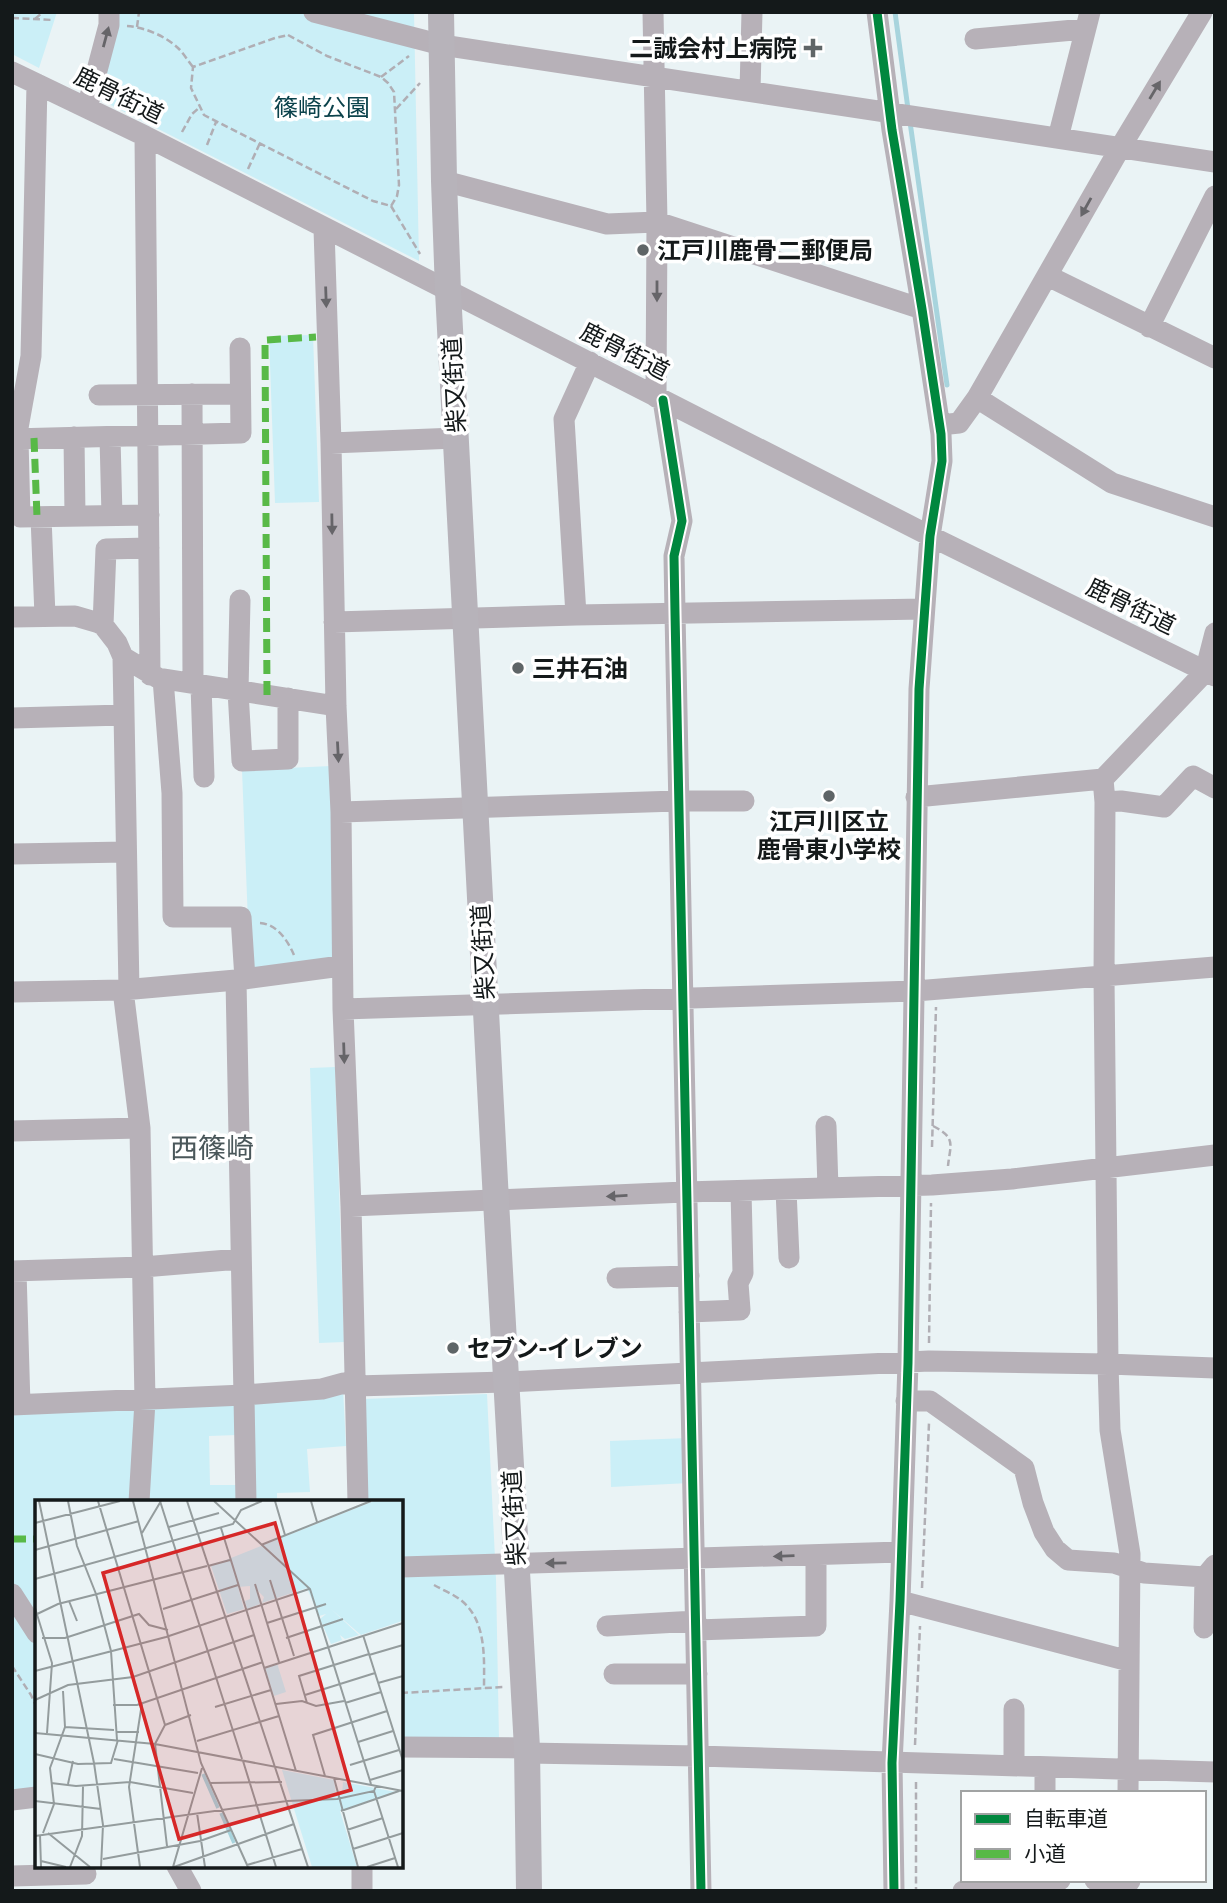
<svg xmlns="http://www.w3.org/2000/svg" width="1227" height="1903" viewBox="0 0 1227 1903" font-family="Ubuntu,'Noto Sans JP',sans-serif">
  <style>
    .green { fill: #cbeff7 }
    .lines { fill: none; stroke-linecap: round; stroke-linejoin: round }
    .stream { stroke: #a8d4dd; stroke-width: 5 }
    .path { stroke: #b0aeb4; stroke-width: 2.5; stroke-dasharray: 7 3.5; stroke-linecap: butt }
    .minor { stroke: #b7b1b8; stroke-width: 21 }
    .major { stroke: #b7b3ba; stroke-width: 26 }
    .quiet { stroke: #58b947; stroke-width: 7; stroke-dasharray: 14 7; stroke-linecap: butt }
    .cycleway-casing { stroke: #fff; stroke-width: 13 }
    .cycleway { stroke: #00873e; stroke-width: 9 }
    .oneway { fill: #666569 }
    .poi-dot { fill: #5f6567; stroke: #fff; stroke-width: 2.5 }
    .labels { text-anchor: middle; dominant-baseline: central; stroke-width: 7; stroke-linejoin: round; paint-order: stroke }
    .poi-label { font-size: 24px; font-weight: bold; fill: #14191a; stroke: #fff; text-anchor: start }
    .street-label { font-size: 24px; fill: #14191a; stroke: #fff }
    .park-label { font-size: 24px; fill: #0b424b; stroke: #fff }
    .quarter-label { font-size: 28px; fill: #4a575a; stroke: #fff }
    .inset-river { fill: none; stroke: #a8d4dd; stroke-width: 3.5 }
    .inset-road { fill: none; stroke: #949c9d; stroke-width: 2 }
    .view { fill: #d62828; fill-opacity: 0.15; stroke: #d62828; stroke-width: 3.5 }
    .inset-edge { fill: none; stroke: #14191a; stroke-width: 3.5 }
  </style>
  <rect width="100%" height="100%" fill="#eaf3f5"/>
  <path class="green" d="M12 12H57L39 68 12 54Z
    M112 12H414L419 261 93 96Z
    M313 335 319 502 275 503 269 336Z
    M331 766 338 966 250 973 242 770Z
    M335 1067 344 1342 319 1343 310 1068Z
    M343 1389 346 1446 307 1449 310 1492 277 1493V1502H252L250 1401Z
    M487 1394 496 1579 499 1740 401 1742V1502H362L364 1399Z
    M237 1402V1435L209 1436 210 1485H238V1502H37V1790L12 1793V1411Z
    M688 1438 689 1483 611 1487 610 1441Z"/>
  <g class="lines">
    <path class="stream" d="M895 12 908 109
      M910 122 947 385"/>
    <path class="path" d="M12 18 53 20
      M35 19 43 12
      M127 26C144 27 166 36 179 49 184 54 188 61 193 67
      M137 27 139 12
      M288 35 327 56 381 77 388 83 394 92 399 185 397 196 391 206 373 201 204 115 191 88 193 67 275 38Z
      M381 77 409 56
      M396 109 420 83
      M182 132 192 114 200 107
      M207 145 216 122
      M248 169 260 143
      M391 206 420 254
      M260 923C277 924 288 941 294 955
      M933 1126C957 1138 950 1145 948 1166
      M932 1147 936 1007
      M929 1343 931 1203
      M434 1585C443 1590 455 1595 462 1601 487 1622 484 1659 484 1689
      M922 1588 929 1423
      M12 1666 31 1695 37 1708
      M401 1693 503 1687
      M915 1745 920 1626
      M916 1782V1891"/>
    <path class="minor" d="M314 12 442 45 1215 162
      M653 12 657 222 656 397
      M877 12 892 130 922 309 941 434 942 461 930 536 919 689 908 1363 900 1601 892 1763 894 1891
      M975 39 1085 29
      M12 72 145 136 930 536 1215 676
      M750 91 752 12
      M87 108 109 25V12
      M145 136 150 675
      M1058 138 1090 12
      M444 181 607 224 657 222 922 309
      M324 229 331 443 336 706 341 812 343 1009 351 1206 358 1502
      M1048 276 1215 358
      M1149 327 1215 196
      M192 394 193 684
      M99 395 240 394
      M977 398 1112 483 1215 517
      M663 400 682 521 674 556 675 613 701 1891
      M940 425 959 423 977 398 1120 148 1202 12
      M74 437 75 516
      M110 437 112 516
      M12 439 241 433 240 348
      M16 439 31 356 37 84
      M18 439 20 517 149 515
      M331 443 456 438
      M41 517 45 616
      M240 600 238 691 242 761 288 759V698
      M576 615 564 419 590 362
      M12 617 75 616 99 623 103 625 117 643 123 657 158 678 336 706
      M334 622 576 615 924 609
      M103 625 106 549 149 548
      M123 657 129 990
      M163 679 172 793 173 917H241L245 979
      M201 685 204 777
      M12 718 124 715
      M916 797 1103 779
      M1105 802 1121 801 1164 807 1193 776 1215 788
      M341 812 677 801H744
      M12 854 126 852
      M236 980 246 1502
      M123 990 140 1128 145 1401 139 1502
      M12 992 123 990 236 980 341 966
      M343 1009 915 991 1215 967
      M826 1126 828 1188
      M12 1131 140 1128
      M786 1190 789 1258
      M351 1206 685 1192 932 1185 1012 1179 1215 1155
      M12 1271 143 1267 240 1259
      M16 1271 20 1405
      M617 1278 689 1276
      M689 1312 740 1310 738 1283 743 1273 741 1191
      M906 1401H930L1024 1468 1033 1503 1044 1532 1055 1549 1068 1560 1114 1563 1144 1573 1205 1577 1215 1565
      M12 1405 244 1395 322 1389 344 1383 355 1386 506 1382 929 1361 1108 1364 1215 1368
      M401 1567 901 1552
      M12 1594 37 1633
      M900 1601 1129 1661
      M607 1626 696 1621
      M1204 1628 1205 1577
      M696 1630 816 1626V1555
      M614 1674H697
      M1014 1709V1766
      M401 1747 527 1748
      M527 1753 698 1756 1215 1772
      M1045 1793V1767
      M1128 1793 1130 1554 1110 1430 1108 1364 1104 977 1105 802 1103 779 1205 672 1215 633
      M12 1800 37 1797
      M177 1866 191 1891
      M362 1866V1891
      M12 1876 86 1874
      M1095 1880 1130 1881
      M963 1891 1039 1889 1060 1880"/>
    <path class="major" d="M441 12 444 181 448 291 496 1201 527 1748 529 1891"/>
    <path class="quiet" d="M34 438 37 517
      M267 695 265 340 316 337
      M12 1539H37"/>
    <defs>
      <path id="cycleway" d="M877 12 892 130 922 309 941 434 942 461 930 536 919 689 908 1363 900 1601 892 1763 894 1891
        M663 400 682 521 674 556 675 613 701 1891"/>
    </defs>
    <use href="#cycleway" class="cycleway-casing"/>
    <use href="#cycleway" class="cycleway"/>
  </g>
  <defs><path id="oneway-solid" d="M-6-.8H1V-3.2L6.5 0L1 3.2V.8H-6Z" transform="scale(1.75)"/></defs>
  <g class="oneway">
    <use href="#oneway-solid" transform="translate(106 37) rotate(-75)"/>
    <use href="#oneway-solid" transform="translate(1155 90) rotate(-59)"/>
    <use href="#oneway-solid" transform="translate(1086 207) rotate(119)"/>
    <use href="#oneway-solid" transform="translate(657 291) rotate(90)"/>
    <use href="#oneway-solid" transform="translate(326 297) rotate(88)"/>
    <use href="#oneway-solid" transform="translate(332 524) rotate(89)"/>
    <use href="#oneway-solid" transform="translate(338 752) rotate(87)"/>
    <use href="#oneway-solid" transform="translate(344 1053) rotate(88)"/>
    <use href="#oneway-solid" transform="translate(617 1196) rotate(177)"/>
    <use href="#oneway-solid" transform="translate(784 1556) rotate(178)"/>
    <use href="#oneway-solid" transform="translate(556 1563) rotate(179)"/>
  </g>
  <g class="poi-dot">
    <path d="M809.5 37.5h7v7h7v7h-7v7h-7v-7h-7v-7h7z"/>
    <circle cx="643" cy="250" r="7"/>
    <circle cx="518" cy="668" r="7"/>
    <circle cx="829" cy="796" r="7"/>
    <circle cx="453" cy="1348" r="7"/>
  </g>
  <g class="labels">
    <g class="poi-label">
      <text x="797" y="48" text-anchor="end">二誠会村上病院</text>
      <text x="657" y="250">江戸川鹿骨二郵便局</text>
      <text x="532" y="668">三井石油</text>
      <text x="829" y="821" text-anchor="middle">江戸川区立<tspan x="829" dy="28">鹿骨東小学校</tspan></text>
      <text x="467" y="1348">セブン-イレブン</text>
    </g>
    <g class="street-label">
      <text transform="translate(119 95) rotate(26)">鹿骨街道</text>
      <text transform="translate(625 351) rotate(27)">鹿骨街道</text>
      <text transform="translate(454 385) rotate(-93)">柴又街道</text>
      <text transform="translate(1131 606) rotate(26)">鹿骨街道</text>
      <text transform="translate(483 952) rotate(-93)">柴又街道</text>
      <text transform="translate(514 1518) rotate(-93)">柴又街道</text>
    </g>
    <g class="park-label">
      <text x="322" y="107">篠崎公園</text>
    </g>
    <g class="quarter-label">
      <text x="212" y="1147">西篠崎</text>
    </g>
  </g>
  <g transform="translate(35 1500)">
    <rect width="368" height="368" fill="#eaf3f5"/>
    <path d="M339 1H367V121L326 135 296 109 324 135 310 139 305 135 307 140 296 144 285 119 291 114 284 116 272 88 227 103 229 97 223 91 225 104 212 109 210 101 215 99V86L203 87 209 109 192 114 176 66ZM242 163 251 192 239 196 230 168ZM247 270 299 280 301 295 307 294 308 282 361 292 305 311 322 367H277Z" fill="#cbeff7"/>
    <path class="inset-river" d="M168 274 183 308M186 313 199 343"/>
    <path class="inset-road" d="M4 1 59 263 68 325 66 367M33 1 42 46 61 94 76 151 82 240M63 1 130 225 120 244 132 346M98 1 166 263 213 367M125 1 207 259M152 1 273 367M179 1 275 89 336 284M240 1 250 35M276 1 282 22M0 23 85 1M134 27 184 13M186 28 261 271M107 33 126 1M226 45 336 1M0 50 104 21M173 66 195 60M0 79 198 24 206 10 227 1M235 80 259 156M220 84 244 162M34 101 42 121M0 108 17 163 12 233M128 109 203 85M0 115 23 104 172 66M232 123 291 104M328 135 368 261M7 138H30L104 114 114 125 133 130M251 138 308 119M334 155 368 145M229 168 368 123M0 171 131 137 274 89M343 183 368 176M270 195 340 173M0 200 33 185 98 177 219 135M272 203 264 176 334 154M310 203 346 192M241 204 267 201 281 206 309 201M78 205H102L228 162M180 207 236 190M130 225 156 215M30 227 79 230M82 232H104M0 233 120 244 368 291M162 241 244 216M323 242 358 231M0 254 43 264 76 263 83 240M79 259 163 273M208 261 241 367M315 265 364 250M290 276 278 235 352 211M299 278 323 367M335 280 368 270M16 283 41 286 95 282 158 293M175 283 247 282M33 284 38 261M339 291 363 367M0 301 66 309M306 311 364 291M162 313 170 367M312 330 348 318M8 333 19 304 15 268 30 227 28 191M13 333 55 367M5 335 6 367M0 336 252 301 302 299 339 291 341 286M318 349 368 333M68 359 165 341 196 330M6 361 31 367M212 365 267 349M35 367 47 336 48 286M105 367 94 287 107 203M138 367 167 268M139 367 259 324M332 367 360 358"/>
    <path class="view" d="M240 23 316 290 144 339 68 73Z"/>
    <rect width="368" height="368" class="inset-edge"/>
  </g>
  <rect width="1227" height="1903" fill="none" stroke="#14191a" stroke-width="28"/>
  <rect x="961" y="1791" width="245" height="91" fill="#ffffff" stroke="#a1a3a3" stroke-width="2"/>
  <rect x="975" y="1814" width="35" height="10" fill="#00873e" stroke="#a1a3a3" stroke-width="2"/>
  <text x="1024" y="1826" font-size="21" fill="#14191a">自転車道</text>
  <rect x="975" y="1849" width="35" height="10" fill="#58b947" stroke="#a1a3a3" stroke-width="2"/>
  <text x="1024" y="1861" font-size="21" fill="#14191a">小道</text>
</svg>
